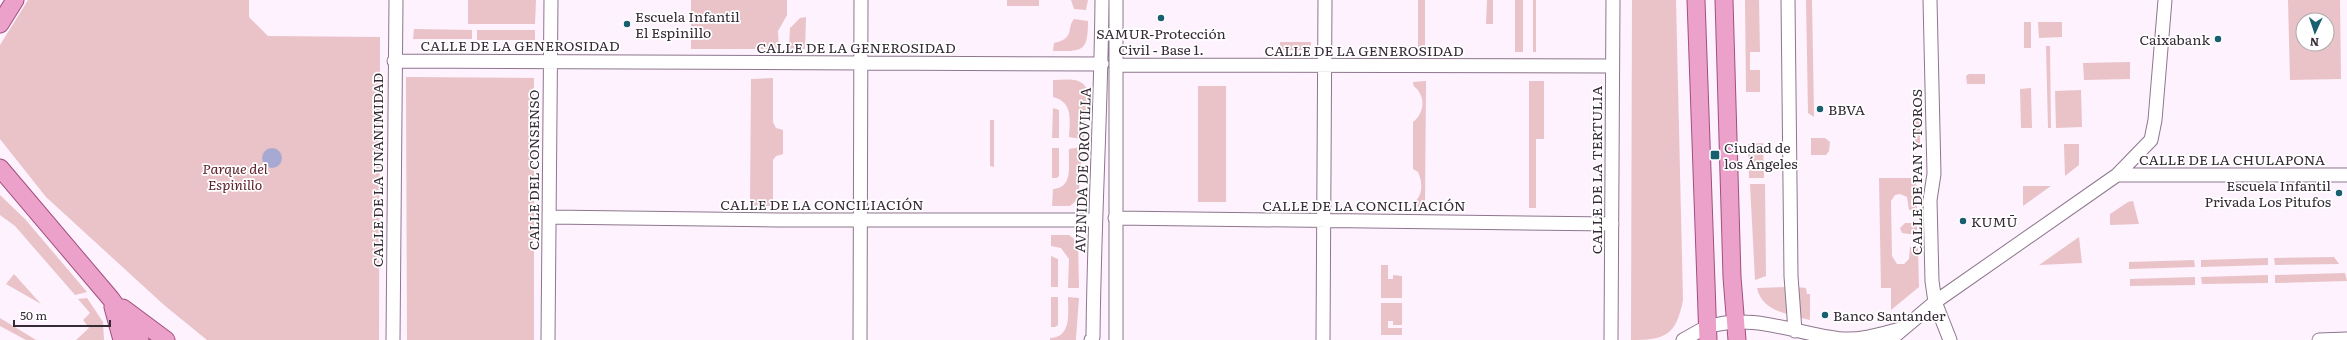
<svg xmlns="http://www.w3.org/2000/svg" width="2347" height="340" viewBox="0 0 2347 340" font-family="Literata,serif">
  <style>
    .green { fill: #e9c3c7; fill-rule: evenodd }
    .water { fill: #a7a9d3 }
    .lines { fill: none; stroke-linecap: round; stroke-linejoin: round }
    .minor-casing { stroke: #8e768e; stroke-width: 15 }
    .major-casing { stroke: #a24f7e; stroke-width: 19 }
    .minor { stroke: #fff; stroke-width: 13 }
    .major { stroke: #eba1ca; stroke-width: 17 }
    .poi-dot { fill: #185f70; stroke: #fff; stroke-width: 1.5 }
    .labels { text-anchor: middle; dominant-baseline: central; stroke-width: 3.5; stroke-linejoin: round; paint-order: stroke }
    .poi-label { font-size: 14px; fill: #352b35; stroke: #fff; text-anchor: start }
    .street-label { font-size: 14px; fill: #352b35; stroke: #fff }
    .park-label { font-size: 14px; font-style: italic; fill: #5f212e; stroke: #fff }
  </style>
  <rect width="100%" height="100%" fill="#fdf2fd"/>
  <path class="green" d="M28 0H249V17L268 36 380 37 379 340H207L164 305 46 197 0 139V45Z
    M468 0H536L535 24H468Z
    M691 0H787V15L778 31 779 49H691Z
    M1007 0H1039V6H1007Z
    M1071 0H1088L1086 10 1074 9Z
    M1418 0H1425V52L1418 51Z
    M1487 0H1493V24H1486Z
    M1515 0H1523V52H1515Z
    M1533 0H1536V52H1533Z
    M1632 0H1676L1683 300C1676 336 1665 340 1631 340Z
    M1745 0H1759L1760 52H1750V70H1760V92H1746Z
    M1806 0H1812L1814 117 1808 113Z
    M2288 0H2340L2341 79 2290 80ZM2303 20H2327V44H2303Z
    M806 17 805 49H789L790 28 800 18Z
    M1074 19 1088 21C1088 53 1082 51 1053 51L1054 43C1076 38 1066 28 1074 19Z
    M2024 22H2031V48H2024Z
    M2038 22H2062V37L2039 38Z
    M414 29 472 30V39H413Z
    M477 30H535V40H477Z
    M1280 42H1311V50H1280Z
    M2046 46H2050L2051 128H2048Z
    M2130 62V79L2084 80 2083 63Z
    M1969 74H1985V84H1967L1966 76Z
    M406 77 534 78V340H407Z
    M773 78V122L776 128 783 130V154L776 156 773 160V206H750L751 79Z
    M1053 80C1067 80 1083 76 1088 92L1084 137 1081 139 1069 137C1070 119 1073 102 1053 97Z
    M1426 81 1425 207H1412L1413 203C1423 196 1423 183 1418 172L1413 169V122C1422 115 1426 102 1419 92 1417 87 1413 88 1413 82Z
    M1529 81H1544V139H1536V208H1529Z
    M1198 86H1226V202H1198Z
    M2031 88 2032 128H2021L2020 89Z
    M2081 90 2082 127 2056 128 2055 91Z
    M1053 108 1059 110V138H1052Z
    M1914 119H1920V144H1915Z
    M990 120H994V167L990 166Z
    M1811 138H1825L1830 142 1829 151 1826 155H1811Z
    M1763 143 1764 178H1749L1748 144Z
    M2064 144H2079V165L2065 176Z
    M1081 147 1083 150 1078 199 1070 206H1052L1053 189C1074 188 1068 164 1069 149Z
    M1052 148H1059V176L1057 178H1052Z
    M1879 178H1916L1917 210H1909L1907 197 1900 194 1895 195 1891 201 1892 256 1897 264H1904L1909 259 1910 247H1918L1919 287 1891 310V288H1881Z
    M1750 184H1765L1766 276 1755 280Z
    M2023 186H2051L2023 206Z
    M0 195 25 219 87 292 75 295 15 226 0 215Z
    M2133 201 2139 224 2110 225V214L2128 202Z
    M1905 223H1917V235L1902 233 1900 228Z
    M1051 235H1069L1078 242 1079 288H1068L1069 259 1061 248 1051 246Z
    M2079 237 2082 263 2039 265Z
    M1051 256 1058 259V287H1051Z
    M2334 257 2339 264 2275 265 2274 258Z
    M2268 258V265L2201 267V260Z
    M2194 260 2195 267 2129 269V262Z
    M1381 265H1388V279H1393V275L1402 276V298H1381Z
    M2345 273 2347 281 2275 283V275Z
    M14 274 41 304 6 284Z
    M2268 275V283L2202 284 2201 277Z
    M2195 277V285L2130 286V279Z
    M1787 287 1788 314C1772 310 1761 304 1757 288Z
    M1797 287 1806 288 1807 294H1810V320L1797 317Z
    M1051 297H1058V325L1055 327H1051Z
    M1068 297 1079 298 1076 338V340H1050V338C1072 337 1068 313 1068 297Z
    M87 298 103 322 104 340H76L89 328 83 320 90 313 78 299Z
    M1381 303H1402V325H1393V321H1388V328H1402V335H1381Z
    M0 318 36 340H26L0 326Z"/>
  <path class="water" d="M262 158a10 10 0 1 1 20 0a10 10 0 1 1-20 0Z"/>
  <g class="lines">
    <defs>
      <path id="minor" d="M1788 0 1791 276 1795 331
        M1930 0 1934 174 1930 200 1932 281 1935 302 1950 340
        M394 61 1102 64
        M1116 65 1612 66
        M2117 175H2347
        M549 217 777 220H1095
        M1115 218 1612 224
        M393 340 396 0
        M548 340 551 0
        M860 340 861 0
        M1091 340 1093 337C1094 224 1101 112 1102 0
        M1116 340V0
        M1323 340 1325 0
        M1611 340 1613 0
        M1683 340C1691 336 1699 330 1708 327 1753 312 1798 335 1843 339 1863 340 1881 334 1900 329
        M1890 340 1935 302 2117 175 2151 140 2155 120 2165 0
        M2319 340 2347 339"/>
      <path id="major" d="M1696 0 1708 340
        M1724 0 1732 277 1737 340
        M0 24 15 0
        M0 168 111 299 140 340
        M113 307 122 340
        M123 308 166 340"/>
    </defs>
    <use href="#minor" class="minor-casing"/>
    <use href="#major" class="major-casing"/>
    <use href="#minor" class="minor"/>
    <use href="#major" class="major"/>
  </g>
  <g class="poi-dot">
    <circle cx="1161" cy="18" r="4"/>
    <circle cx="627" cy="24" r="4"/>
    <circle cx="2218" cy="39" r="4"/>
    <circle cx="1820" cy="109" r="4"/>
    <rect x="1710" y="150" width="10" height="10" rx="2"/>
    <circle cx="2339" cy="193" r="4"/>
    <circle cx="1963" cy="221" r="4"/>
    <circle cx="1825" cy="315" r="4"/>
  </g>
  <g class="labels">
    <g class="poi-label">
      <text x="635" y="16">Escuela Infantil<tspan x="635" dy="16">El Espinillo</tspan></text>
      <text x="1161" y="33" text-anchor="middle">SAMUR-Protección<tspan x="1161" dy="16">Civil - Base 1.</tspan></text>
      <text x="2210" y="39" text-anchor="end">Caixabank</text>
      <text x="1828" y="109">BBVA</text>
      <text x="1724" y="147">Ciudad de<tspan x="1724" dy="16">los Ángeles</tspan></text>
      <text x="2331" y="185" text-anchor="end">Escuela Infantil<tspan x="2331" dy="16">Privada Los Pitufos</tspan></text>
      <text x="1971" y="221">KUMŪ</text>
      <text x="1833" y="315">Banco Santander</text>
    </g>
    <g class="street-label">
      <text x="520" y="45">CALLE DE LA GENEROSIDAD</text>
      <text x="856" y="47">CALLE DE LA GENEROSIDAD</text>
      <text x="1364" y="50">CALLE DE LA GENEROSIDAD</text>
      <text x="2232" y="159">CALLE DE LA CHULAPONA</text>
      <text transform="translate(377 170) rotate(-90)">CALLE DE LA UNANIMIDAD</text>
      <text transform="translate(533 170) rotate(-90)">CALLE DEL CONSENSO</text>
      <text transform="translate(1082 170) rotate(-88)">AVENIDA DE OROVILLA</text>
      <text transform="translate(1596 170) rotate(-90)">CALLE DE LA TERTULIA</text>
      <text transform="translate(1916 172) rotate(-90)">CALLE DE PAN Y TOROS</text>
      <text x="822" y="204">CALLE DE LA CONCILIACIÓN</text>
      <text x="1364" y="205">CALLE DE LA CONCILIACIÓN</text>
    </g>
    <g class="park-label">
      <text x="235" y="168">Parque del<tspan x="235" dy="16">Espinillo</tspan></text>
    </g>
  </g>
  <g transform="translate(2315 32) rotate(183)"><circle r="19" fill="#ffffff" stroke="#aeaaae"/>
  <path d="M0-3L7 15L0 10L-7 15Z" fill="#185f70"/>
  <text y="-6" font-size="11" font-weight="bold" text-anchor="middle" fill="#352b35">N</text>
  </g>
  <path d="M14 320v6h96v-6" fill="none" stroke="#352b35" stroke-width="2"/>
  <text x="20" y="320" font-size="12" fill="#352b35" stroke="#ffffff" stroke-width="3" paint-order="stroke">50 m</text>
</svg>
